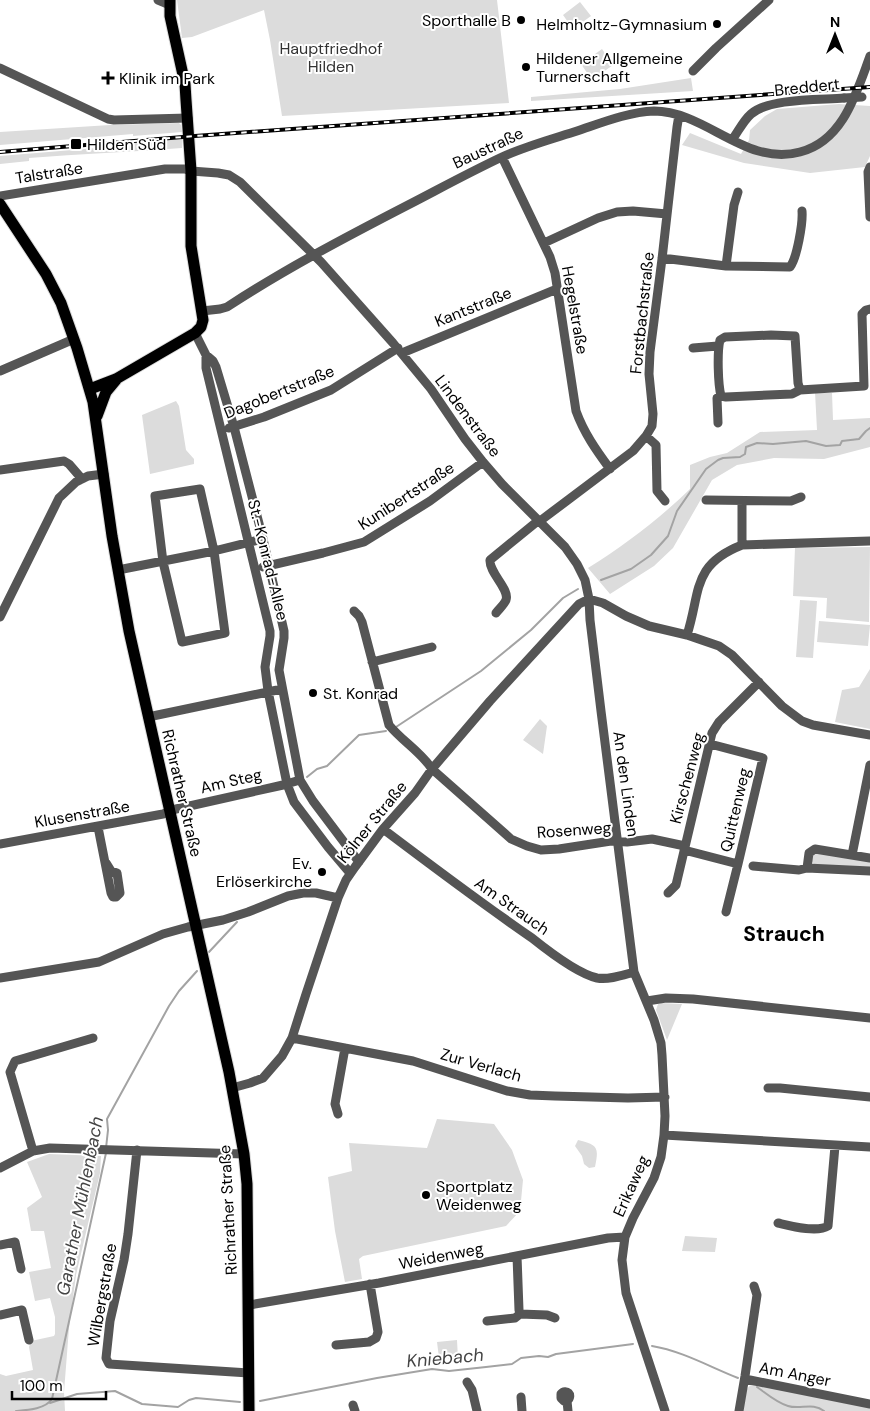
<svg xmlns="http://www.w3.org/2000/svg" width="870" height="1411" viewBox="0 0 870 1411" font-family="'DM Sans',sans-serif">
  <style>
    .green { fill: #dcdcdc }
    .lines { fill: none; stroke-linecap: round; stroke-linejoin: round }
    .stream { stroke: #a3a3a3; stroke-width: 2 }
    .major-casing { stroke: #dbdbdb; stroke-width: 13 }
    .minor { stroke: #555; stroke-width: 9 }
    .major { stroke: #000; stroke-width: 11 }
    .rail-casing { stroke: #000; stroke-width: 4 }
    .rail { stroke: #fff; stroke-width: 2; stroke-dasharray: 5.5; stroke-linecap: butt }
    .minor-bridge { stroke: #555; stroke-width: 9 }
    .poi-dot { fill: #000; stroke: #fff; stroke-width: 2 }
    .labels { text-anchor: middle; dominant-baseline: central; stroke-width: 4; stroke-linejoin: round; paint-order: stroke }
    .poi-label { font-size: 16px; fill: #000; stroke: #fff; text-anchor: start }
    .park-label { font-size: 16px; fill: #333; stroke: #fff }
    .street-label { font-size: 16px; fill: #000; stroke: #fff }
    .water-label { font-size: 18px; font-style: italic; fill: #444; stroke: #fff }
    .district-label { font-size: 21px; font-weight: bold; fill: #000; stroke: #fff }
  </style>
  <rect width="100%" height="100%" fill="#fff"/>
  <path class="green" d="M177 0H497L509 103 282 116 270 40 264 10 192 37 182 38Z
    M580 2 591 16 573 29 563 15Z
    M602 49 613 65 592 80 581 64Z
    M691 78 693 91 531 101V97L620 89Z
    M839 104 870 106V156L865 167 810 173 744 163 682 145 690 133 741 154 749 140 750 130 765 116 777 109Z
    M179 123 181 125 182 132 133 136V134L0 145V132L110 125Z
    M182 139V148C130 152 80 154 29 158V161L0 164V156L133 145V143Z
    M815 392 832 393 833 420 870 418V447L824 459 774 458 737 465 712 480 673 548 654 566 610 594 588 568C625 545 659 519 690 489V465L710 457 727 453 760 432 817 430Z
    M176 401 179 406 186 450 194 459V464L150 474 142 415Z
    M870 547 869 622 826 618 827 598 793 596 795 548Z
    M800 600 817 601 813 658 796 657Z
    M819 621 870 625 868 646 817 642Z
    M870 669V729L835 722 842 690 859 687Z
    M540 719 547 726 543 754 523 740Z
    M819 853 870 860V867L815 865 812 862V856Z
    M661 1003 682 1004 667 1040 656 1010 658 1004Z
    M437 1119 494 1124 512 1150 523 1180 520 1211 506 1226 363 1256 359 1259 362 1279 345 1282 335 1231 328 1177 352 1171 349 1143 427 1148Z
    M578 1140C598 1145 599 1147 595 1167L589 1168 584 1164 582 1156 575 1146Z
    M49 1154 101 1156 100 1173 76 1275 69 1328 64 1392 65 1411H0V1374L6 1376 33 1370 29 1347 31 1341 54 1336 55 1334V1317L50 1298 35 1301 29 1272 51 1268 44 1231H31L27 1208 42 1197 27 1162Z
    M685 1236 717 1238 715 1252 682 1251Z
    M457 1340 458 1359 449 1360 448 1358H439L437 1342Z
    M755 1383 870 1408V1411H742C744 1400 743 1387 755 1383Z"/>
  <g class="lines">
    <path class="stream" d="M601 580 631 569 651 555 668 536 677 511 706 469 718 460 723 458 740 457 745 454 746 447 757 443 773 444 806 441 826 446 840 445 842 441 859 439 866 431 870 428
      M396 727 481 671 531 630 563 598 578 589
      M307 777 317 769 327 766 359 735 386 731
      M209 952 237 922
      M106 1148 108 1130 107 1119 169 1006 179 991 197 971
      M652 1346C682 1351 710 1367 738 1378
      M757 1387C767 1394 777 1403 788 1406 800 1410 813 1402 824 1411
      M260 1401 377 1378 432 1369 449 1371 486 1367 512 1364 521 1358 539 1356 548 1357 556 1354 633 1344
      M50 1403 77 1394 115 1391 142 1404 178 1407 189 1400 196 1398 240 1402
      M16 1411C29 1410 45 1409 52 1399L106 1153"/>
    <defs>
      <path id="major" d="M0 204 46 274 61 303 77 348 93 402 112 536 129 631 229 1072 244 1154 247 1184 249 1411
        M90 389 116 379 195 333 201 327 203 320 191 246V171L186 100 185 84 170 16V0
        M97 416 106 392 116 380"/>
    </defs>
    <use href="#major" class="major-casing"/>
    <path class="minor" d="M158 0 170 5
      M0 68 108 119 114 120 188 118
      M693 71 716 48 769 0
      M732 140C738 132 743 121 751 114 769 98 820 100 844 98
      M502 157 550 257 555 273 576 411C584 433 596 450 610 469
      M870 167 868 172 870 217
      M0 196 165 169H185L191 171 218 173 229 175 240 182 321 262 393 343 431 389 465 439 483 462 502 484 565 547 577 564 585 580 589 599 590 620 601 711 634 972 654 1020 661 1043 662 1055 665 1116 664 1135 661 1157 654 1178 633 1218 625 1237 622 1260 626 1293 665 1411
      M544 243 598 218 617 212 633 211 667 214
      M662 258 726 266 790 267C797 258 803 223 802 211
      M726 266 734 205 738 192
      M202 311 220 309 227 307C285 269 346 237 408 205 439 189 470 172 502 157 526 146 552 139 577 131 601 123 628 112 654 111 706 111 746 167 800 152 843 141 856 94 870 56
      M195 333 206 355 213 361 216 367 234 427 263 539 284 631V638L279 670 300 780 313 801 359 862
      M693 348 718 346
      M402 353 557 289
      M206 355V368L270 631V636L265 667 268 691 287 784 294 802 328 847 350 873
      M0 371 74 339
      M800 390 798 383 795 336 771 335 725 337 720 340C717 352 718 384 721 396L726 397 792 394 800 390 864 386 862 314 866 310 870 309
      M718 423 717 398 721 396
      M229 428 264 417 331 390 398 348
      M646 436 656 445 657 491 665 501
      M0 470 64 461 69 464 82 479
      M200 489 214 551 225 633 182 642 163 562 155 496Z
      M706 500 791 501 801 497
      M540 521 633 451 646 436 652 426 653 414 649 374 650 352 662 259 677 127 679 115
      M742 545V501
      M263 567 323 553 364 542 430 501 483 462
      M118 570 214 551 263 539
      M589 599 603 603 626 616 649 626 687 635 719 646 732 655 782 706 802 721 813 725 870 735
      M354 611 359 616 362 622 389 725C402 741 421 752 432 769L511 839 527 846 541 850 559 849 611 841 627 842 652 839 685 846
      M496 613C499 609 504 605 506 600 510 589 489 573 490 560L539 520
      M0 617 59 498 76 482 88 476 104 474
      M687 635C701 592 691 565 742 545L870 541
      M372 662 432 647
      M148 717 282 689
      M98 827 111 893 113 897H116L120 893 117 873 111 871 106 863
      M383 829C432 866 481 903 532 938 547 950 579 974 597 978 609 980 623 975 634 972
      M0 844 163 814 176 809 283 785 300 780
      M684 850 738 864 763 758 710 744
      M852 855 870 765
      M753 866 799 870 807 868 870 871
      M807 868 809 853 815 849 870 858
      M668 893 676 885 712 733 719 722 759 682
      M726 912 738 864
      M0 978 99 962 163 934 188 927 223 920 248 912 288 896 303 893H316L338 898
      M647 1001 666 998 693 999 870 1018
      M292 1038 413 1061 507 1091 530 1095 555 1096 628 1098 665 1097
      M232 1088 250 1083 263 1078 282 1056 292 1038 306 994 338 898 346 880 355 867 383 829 415 793 432 769 490 701 579 604 589 599
      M768 1088H780L870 1097
      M338 1114 335 1104 345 1048
      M664 1135 870 1147
      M137 1150 128 1234 124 1260 110 1321 106 1358 109 1364 249 1373
      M33 1151 10 1072 15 1061 93 1038
      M0 1168 33 1151 50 1148 244 1154
      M778 1223C791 1226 817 1233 828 1226L835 1146
      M0 1245 15 1242 21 1269
      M517 1256 519 1310 520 1314 547 1315 555 1318
      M249 1305 379 1283 608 1238 625 1237
      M0 1315 22 1310 29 1340
      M487 1321 515 1318 520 1314
      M336 1345 369 1342 376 1338 378 1332 370 1284
      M745 1379 870 1404
      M467 1382 472 1390 477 1411
      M521 1397 522 1411
      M567 1401H564L561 1398V1394C566 1388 574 1395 567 1401L568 1411
      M353 1405 355 1411
      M739 1411 745 1376 757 1295 754 1286"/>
    <use href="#major" class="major"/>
    <defs>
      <path id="rail" d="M0 152 195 136 870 87"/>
    </defs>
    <use href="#rail" class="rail-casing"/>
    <use href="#rail" class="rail"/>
    <path class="minor-bridge" d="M844 98 862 97"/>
  </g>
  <g class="poi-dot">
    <circle cx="521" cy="20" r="5"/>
    <circle cx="717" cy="24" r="5"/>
    <circle cx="526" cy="67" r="5"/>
    <path d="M105.5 70.5h5v5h5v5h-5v5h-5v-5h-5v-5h5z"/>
    <rect x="70" y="138" width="12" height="12" rx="2.5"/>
    <circle cx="313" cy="693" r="5"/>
    <circle cx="322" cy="872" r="5"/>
    <circle cx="426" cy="1195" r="5"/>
  </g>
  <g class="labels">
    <g class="poi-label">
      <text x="511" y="20" text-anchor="end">Sporthalle B</text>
      <text x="707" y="24" text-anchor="end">Helmholtz-Gymnasium</text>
      <text x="536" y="58">Hildener Allgemeine<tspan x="536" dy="18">Turnerschaft</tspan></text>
      <text x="119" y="78">Klinik im Park</text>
      <text x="87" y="144">Hilden Süd</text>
      <text x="323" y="693">St. Konrad</text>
      <text x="312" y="863" text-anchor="end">Ev.<tspan x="312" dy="18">Erlöserkirche</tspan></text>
      <text x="436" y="1186">Sportplatz<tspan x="436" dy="18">Weidenweg</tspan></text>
    </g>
    <g class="park-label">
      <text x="331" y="48">Hauptfriedhof<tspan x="331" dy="18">Hilden</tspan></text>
    </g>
    <g class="street-label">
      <text transform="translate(807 87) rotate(-6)">Breddert</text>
      <text transform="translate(488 148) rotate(-25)">Baustraße</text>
      <text transform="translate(49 173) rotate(-9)">Talstraße</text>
      <text transform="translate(473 307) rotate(-22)">Kantstraße</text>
      <text transform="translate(575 310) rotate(80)">Hegelstraße</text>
      <text transform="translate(642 313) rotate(-84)">Forstbachstraße</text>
      <text transform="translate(279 392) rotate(-22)">Dagobertstraße</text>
      <text transform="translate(468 416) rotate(53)">Lindenstraße</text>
      <text transform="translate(406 496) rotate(-33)">Kunibertstraße</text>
      <text transform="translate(268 560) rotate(76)">St.-Konrad-Allee</text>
      <text transform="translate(687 778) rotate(-75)">Kirschenweg</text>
      <text transform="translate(231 781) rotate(-13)">Am Steg</text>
      <text transform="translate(626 784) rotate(82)">An den Linden</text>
      <text transform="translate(182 793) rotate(77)">Richrather Straße</text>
      <text transform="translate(735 810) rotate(-77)">Quittenweg</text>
      <text transform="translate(82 814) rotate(-10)">Klusenstraße</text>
      <text transform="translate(372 822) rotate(-51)">Kölner Straße</text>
      <text transform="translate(574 830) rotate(-4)">Rosenweg</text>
      <text transform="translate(512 906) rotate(35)">Am Strauch</text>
      <text transform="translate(481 1065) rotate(16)">Zur Verlach</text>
      <text transform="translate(631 1186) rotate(-66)">Erikaweg</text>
      <text transform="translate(228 1210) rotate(-93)">Richrather Straße</text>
      <text transform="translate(441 1256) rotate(-11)">Weidenweg</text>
      <text transform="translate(102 1295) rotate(-80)">Wilbergstraße</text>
      <text transform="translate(795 1374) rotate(11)">Am Anger</text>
    </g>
    <g class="water-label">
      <text transform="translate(80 1206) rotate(-79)">Garather Mühlenbach</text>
      <text transform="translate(445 1358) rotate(-5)">Kniebach</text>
    </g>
    <g class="district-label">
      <text x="784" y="934">Strauch</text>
    </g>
  </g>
  <g transform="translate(835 35)" stroke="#ffffff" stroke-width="4" paint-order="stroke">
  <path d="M0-4L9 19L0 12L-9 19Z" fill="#000000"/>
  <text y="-8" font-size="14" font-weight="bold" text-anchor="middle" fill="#000000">N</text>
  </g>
  <path d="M12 1391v8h94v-8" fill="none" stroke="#000000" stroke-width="2.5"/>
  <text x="20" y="1391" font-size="15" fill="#000000" stroke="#ffffff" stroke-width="4" paint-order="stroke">100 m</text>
</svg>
